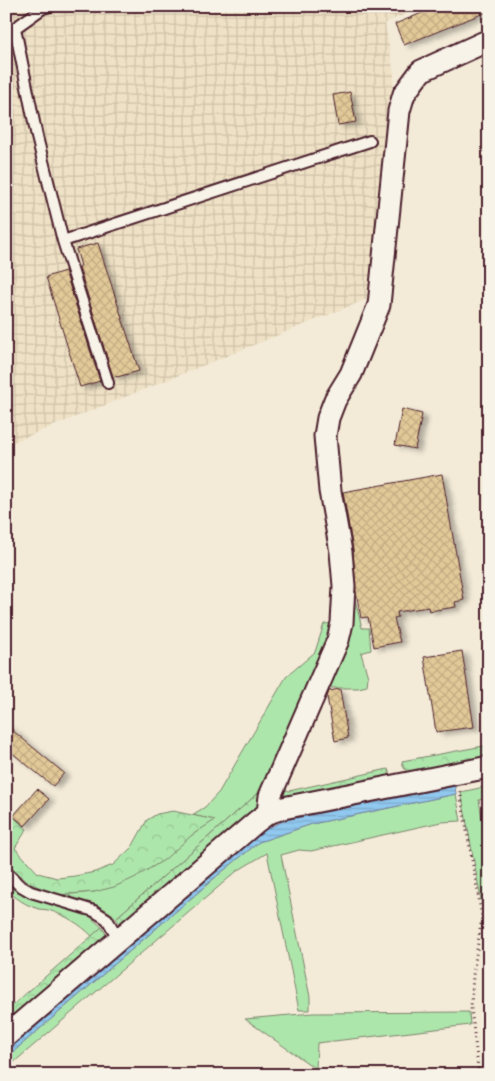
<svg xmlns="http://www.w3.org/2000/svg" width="495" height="1081" viewBox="0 0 495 1081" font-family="Delius,sans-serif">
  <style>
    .industrial { fill: url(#industrial-grid) }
    .grass { fill: #ade6ab; stroke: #7c826b }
    .forest { fill: url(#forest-crowns); stroke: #7c826b }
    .water { fill: url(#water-rules); stroke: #7484a1 }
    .building { fill: url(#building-cross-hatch); stroke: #4a1f2b; filter: url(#shadow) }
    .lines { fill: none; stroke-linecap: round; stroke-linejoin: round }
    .service-casing { stroke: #4a1f2b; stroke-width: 14 }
    .minor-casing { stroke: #4a1f2b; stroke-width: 25 }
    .path { stroke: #4a1f2b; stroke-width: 3; stroke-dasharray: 1 4; stroke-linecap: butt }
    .service { stroke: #f7f3e8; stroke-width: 10 }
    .minor { stroke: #f7f3e8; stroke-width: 21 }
  </style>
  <defs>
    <pattern id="industrial-grid" width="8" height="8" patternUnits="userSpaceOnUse" patternTransform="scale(1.25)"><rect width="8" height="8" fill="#eee1c5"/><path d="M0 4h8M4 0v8" fill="none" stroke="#cec1a9"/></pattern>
    <pattern id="forest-crowns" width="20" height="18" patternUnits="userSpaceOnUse" patternTransform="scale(1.25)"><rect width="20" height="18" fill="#ade6ab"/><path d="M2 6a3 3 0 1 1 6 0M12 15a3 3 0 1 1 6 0" fill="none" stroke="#96c593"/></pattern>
    <pattern id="water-rules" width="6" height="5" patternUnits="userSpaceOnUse" patternTransform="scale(1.25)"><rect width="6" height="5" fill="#90c8ef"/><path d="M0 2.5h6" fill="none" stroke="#7eabcd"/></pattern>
    <pattern id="building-cross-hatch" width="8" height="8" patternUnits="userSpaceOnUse" patternTransform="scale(1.25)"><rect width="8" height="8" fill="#e2c998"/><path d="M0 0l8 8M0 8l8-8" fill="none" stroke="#c3ac83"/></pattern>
    <filter id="shadow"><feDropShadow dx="5.5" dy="3" stdDeviation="2.5" flood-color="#0004"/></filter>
  </defs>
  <rect width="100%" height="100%" fill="#f3ebd8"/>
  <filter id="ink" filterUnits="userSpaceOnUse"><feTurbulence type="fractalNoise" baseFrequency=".02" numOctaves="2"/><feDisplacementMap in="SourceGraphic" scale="10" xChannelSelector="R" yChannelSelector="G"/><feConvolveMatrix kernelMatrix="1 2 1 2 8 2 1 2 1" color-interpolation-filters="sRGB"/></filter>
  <g filter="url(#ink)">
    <path class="industrial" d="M6 6H423L385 23 394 74 375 296 6 445Z"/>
    <path class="grass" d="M354 595 362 628H369L371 650 361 653 368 677 367 686 358 688H325L352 598Z
      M335 623 264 788 116 918C100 902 79 900 58 895L94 892 192 835 214 820 192 815 205 807 219 792 286 677 315 652 324 624Z
      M489 786V798L479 800 489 860V914L483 910 461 792Z
      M456 794 461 821 441 822 311 851 299 850 281 855 310 997V1010H299L267 853 237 871 6 1069V1058L218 875 259 842 312 824Z
      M6 879 13 886 28 895 87 914 102 927 92 936C80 924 65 915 48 910 44 909 40 910 36 908 25 905 15 897 6 890Z
      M469 1012 470 1025 317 1043 316 1069 245 1019 313 1013Z"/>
    <path class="forest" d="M489 745V756L408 774 403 766 402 761Z
      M388 769 390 775 386 779 280 800 282 788 289 791Z
      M264 788 258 808 121 927 116 918Z
      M6 810 27 829 15 848 38 873 57 878 75 876 95 872 113 865 132 847 147 820 157 814 173 811 215 820 192 835 164 860 134 878 114 887 94 892 58 895 29 883 6 864Z
      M102 927 107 936 104 941 6 1028V1011Z"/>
    <path class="water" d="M455 786 456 794 312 824 259 842 218 875 6 1058V1049L144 929 263 830 286 820Z"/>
    <path class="building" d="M439 6H489V11L404 45 395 24Z
      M350 92 356 122 338 125 333 95Z
      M98 243 139 371 117 377 116 376 113 377 79 267 81 266 76 249Z
      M65 271 100 381 80 387 46 277Z
      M402 409 422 414 415 449 395 445Z
      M442 474 464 600 455 602 456 607 429 611 428 607 397 612 398 617 394 618 400 642 374 647 368 617 361 618 356 592 353 550 343 492Z
      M462 651 474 727 436 732 424 657Z
      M340 689 348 738 335 741 327 697 329 691Z
      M6 725 64 773 53 786 6 748Z
      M37 789 49 799 25 826 13 816Z"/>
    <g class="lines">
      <defs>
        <path id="service" d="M6 27 15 28 43 8 50 6
          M15 28 37 137 63 241 108 383
          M63 241 370 141
          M6 872 19 885 31 892 94 911 107 919 119 940"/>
        <path id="minor" d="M268 813 270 796 338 640 342 623 344 586 341 552 330 491 325 436 328 418 335 400 351 374 379 305 399 111 404 94 421 71 489 40
          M6 1036 256 822 268 813 283 808 489 767"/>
      </defs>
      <use href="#service" class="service-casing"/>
      <use href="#minor" class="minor-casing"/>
      <path class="path" d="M460 791 482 917 473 975 471 1008 479 1075
        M482 917 489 923"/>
      <use href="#service" class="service"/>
      <use href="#minor" class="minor"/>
    </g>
  </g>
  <rect width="495" height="1081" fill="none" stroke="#f7f3e8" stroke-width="25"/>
  <rect x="12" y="12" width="470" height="1056" fill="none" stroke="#4a1f2b" stroke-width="2" filter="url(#ink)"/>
</svg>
